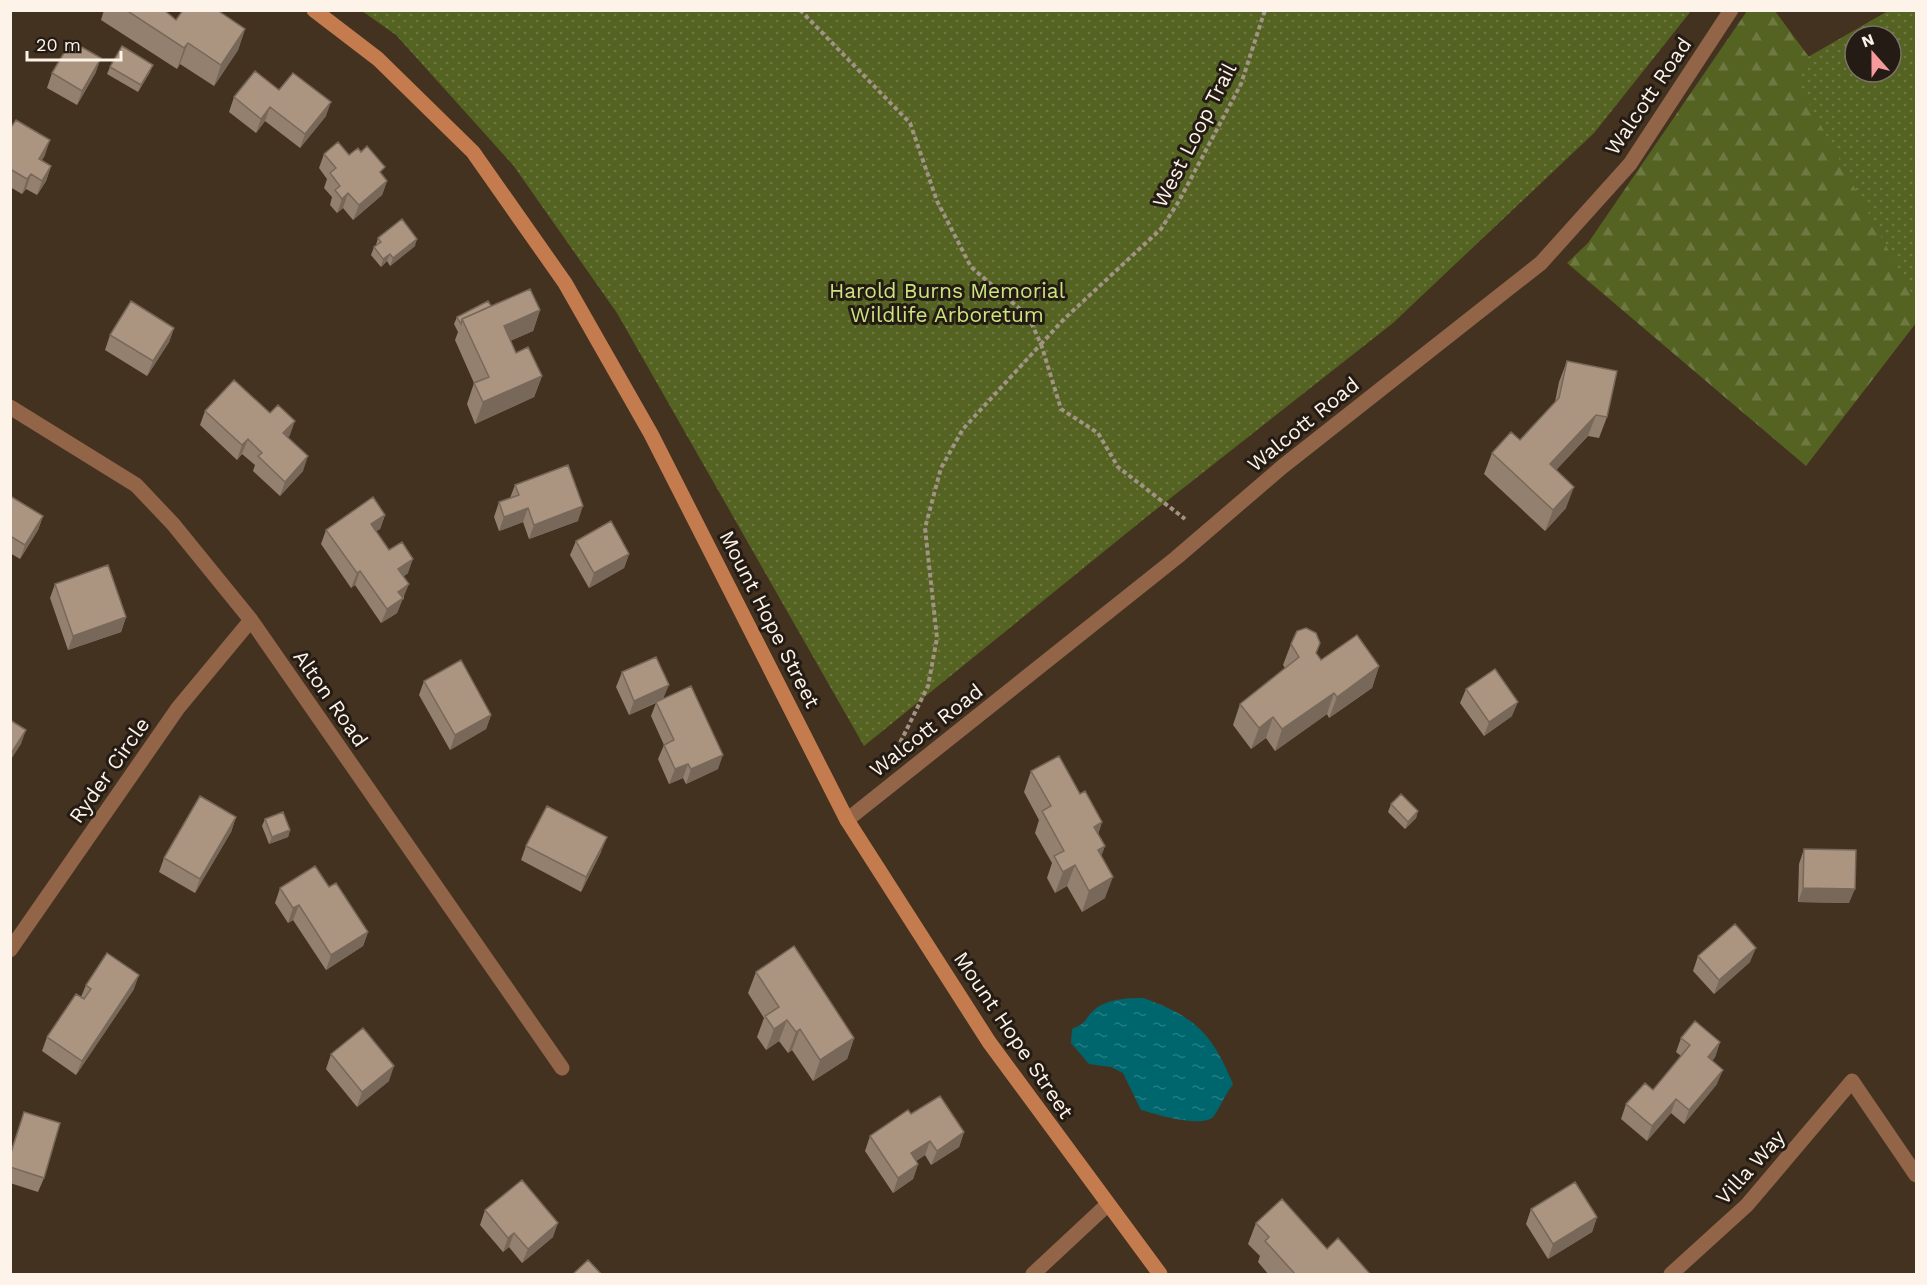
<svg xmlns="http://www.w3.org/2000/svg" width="1927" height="1285" viewBox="0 0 1927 1285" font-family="'Work Sans',sans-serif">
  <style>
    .forest { fill: url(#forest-firs); fill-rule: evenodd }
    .park { fill: url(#park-dots); fill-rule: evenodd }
    .water { fill: url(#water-ripples) }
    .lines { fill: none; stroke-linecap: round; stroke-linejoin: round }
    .path { stroke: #a19385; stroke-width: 4; stroke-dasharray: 4.5 3; stroke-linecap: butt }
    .street { stroke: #926448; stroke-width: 15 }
    .secondary { stroke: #c47c4f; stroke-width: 15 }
    .wall { fill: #93806f }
    .shaded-wall { fill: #78685a }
    .building { fill: #ab9581; stroke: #78685a; stroke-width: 1.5 }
    .labels { text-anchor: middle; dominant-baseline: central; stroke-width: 6; stroke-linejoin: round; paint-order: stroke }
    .street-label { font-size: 21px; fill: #fef3e8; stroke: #241c14 }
    .park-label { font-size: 21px; fill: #cce47f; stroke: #241c14 }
  </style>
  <defs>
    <pattern id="forest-firs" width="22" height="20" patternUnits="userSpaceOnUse" patternTransform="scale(1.5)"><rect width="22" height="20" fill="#546222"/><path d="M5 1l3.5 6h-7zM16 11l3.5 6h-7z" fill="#6e7942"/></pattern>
    <pattern id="park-dots" width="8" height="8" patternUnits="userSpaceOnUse" patternTransform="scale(1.5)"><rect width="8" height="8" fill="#546222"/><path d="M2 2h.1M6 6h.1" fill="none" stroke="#6e7942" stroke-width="1.8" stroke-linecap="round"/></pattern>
    <pattern id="water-ripples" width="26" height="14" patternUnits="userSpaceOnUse" patternTransform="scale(1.5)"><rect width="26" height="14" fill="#00666e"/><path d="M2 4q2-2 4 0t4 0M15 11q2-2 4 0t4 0" fill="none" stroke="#267c83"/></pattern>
  </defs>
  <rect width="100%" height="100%" fill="#443221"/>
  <path class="forest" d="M1747 11H1775L1809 57 1888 11H1916V323L1806 466 1567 263 1588 243ZM1855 36H1891V72H1855Z"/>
  <path class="park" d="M362 11H1691L1594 133 1393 323 1144 519 864 746 617 313 513 165 396 35Z
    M1888 11H1916V301L1798 83 1808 57ZM1855 36H1891V72H1855Z"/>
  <path class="water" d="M1143 998C1194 1016 1212 1033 1233 1084 1226 1093 1219 1109 1214 1116 1203 1129 1155 1114 1141 1110L1123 1073 1111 1067 1089 1064 1071 1043 1072 1029C1089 1022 1083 1020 1093 1011 1105 999 1127 998 1143 998Z"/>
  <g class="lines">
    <path class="path" d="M800 10 910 123 937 201 971 267 1028 316 1041 344 1064 319 1161 229 1179 201 1241 84 1265 10
      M1041 344 1061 409 1098 433 1118 467 1185 519
      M897 749 928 686 937 638 925 528 941 468 963 429 1041 344"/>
    <path class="street" d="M10 407 136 485 173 524 251 620 562 1068
      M847 820 1176 558 1282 467 1541 263 1630 164 1731 10
      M10 950 178 708 251 620
      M1033 1274 1107 1205
      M1671 1274 1747 1205 1852 1081 1916 1175"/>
    <path class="secondary" d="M314 10 378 59 473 152 565 283 651 434 847 820 989 1042 1160 1274"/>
  </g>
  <path class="wall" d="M104 10H164L176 20 245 29 238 50 214 86 180 64 177 69 101 20Z
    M110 67 150 72 138 92 107 74Z
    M96 72 77 105 47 88 52 73Z
    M279 90 326 116 300 148 265 121 256 133 229 112 234 97Z
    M10 129 45 155 42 160 51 166 46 181 37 195 26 189 22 194 10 187Z
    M324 154 349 155 382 175 387 181 382 195 353 220 343 208 337 213 330 205 332 197 324 188 327 179 319 168Z
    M378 238 415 246 390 266 387 261 381 267 371 255 374 247 376 245Z
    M491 306 540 310 533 331 510 341 516 353 542 376 534 397 475 424 467 404 474 383 455 340 458 332 454 324 457 317Z
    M174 328 169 342 147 376 105 350 110 335Z
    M1567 361 1607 417 1599 438 1588 436 1556 470 1566 508 1545 531 1484 474 1492 453 1520 440 1555 402 1559 382Z
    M205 411 290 435 288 437 303 471 280 496 253 471 255 465 242 454 237 460 200 425Z
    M515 485 578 521 529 539 523 522 499 531 494 517 499 502 510 498Z
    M10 496 43 516 38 530 20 559 10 553Z
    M385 515 380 529 376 531 389 550 408 573 404 576V599L402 600 397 613 381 623 355 585 351 588 321 544 326 530Z
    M576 541 629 554 624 568 589 588 570 555Z
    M55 584 126 617 121 632 68 650 50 598Z
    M1291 644 1316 653 1321 660 1379 666 1372 688 1329 718 1327 714 1275 751 1266 738 1251 749 1233 725 1240 704 1285 668 1283 665Z
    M622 672 664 698 718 769 686 784 683 778 669 784 658 759 664 745 651 716 656 703 629 715 616 687Z
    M424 681 491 715 486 729 450 750 419 695Z
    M1466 689 1512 716 1484 736 1460 703Z
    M1031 771 1080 794 1102 822 1098 834 1105 846 1101 856 1105 898 1082 912 1067 886 1055 893 1047 878 1052 863 1035 833 1039 820 1024 792Z
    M1391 804 1418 811 1416 818 1405 829 1388 812Z
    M236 817 231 832 195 893 159 872 164 858Z
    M265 819 290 830 288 837 269 844 262 826Z
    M526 846 601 852 581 892 521 860Z
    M1804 849 1849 903 1798 902 1799 864Z
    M329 887 368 932 363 946 326 970 293 920 288 923 275 903 280 888Z
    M1698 956 1750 962 1714 994 1693 971Z
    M756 972 854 1038 847 1059 813 1081 792 1050 788 1053 779 1041 766 1050 757 1037 764 1018 748 993Z
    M86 985 134 989 76 1075 42 1051 47 1037 81 997Z
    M1681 1038 1720 1042 1715 1057 1712 1061 1717 1084 1684 1124 1671 1113 1647 1141 1621 1119 1626 1104 1653 1090 1681 1056 1676 1052Z
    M331 1054 389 1081 357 1107 326 1069Z
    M24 1112 44 1178 38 1192 10 1183V1153Z
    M911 1114 964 1132 959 1147 931 1165 925 1155 916 1161 918 1164 913 1179 893 1193 865 1151 870 1136Z
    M1531 1209 1597 1217 1592 1232 1548 1259 1526 1224Z
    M485 1210 553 1237 522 1263 509 1247 503 1252 480 1225Z
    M1256 1223 1327 1249 1371 1275H1269L1258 1262 1260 1256 1248 1244Z"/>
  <path class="shaded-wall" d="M245 29 238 50 214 86 221 65Z
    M188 43 180 64 177 69 184 48Z
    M101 58 96 72 77 105 82 91Z
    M153 65 150 72 138 92 141 85Z
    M331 102 326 116 300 148 305 134Z
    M270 107 265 121 256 133 261 119Z
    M50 140 45 155 34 173 39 159Z
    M51 166 46 181 37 195 42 181Z
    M31 174 26 189 22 194 27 179Z
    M387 181 382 195 353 220 359 205Z
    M348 193 343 208 337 213 342 199Z
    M417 239 415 246 390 266 393 258Z
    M390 254 387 261 381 267 383 259Z
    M540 310 533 331 496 347 504 326Z
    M174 328 169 342 147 376 153 361Z
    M542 376 534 397 475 424 483 402Z
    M1596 415 1588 436 1542 485 1550 464Z
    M295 421 290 435 278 448 283 433Z
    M248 439 242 454 237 460 242 445Z
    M308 456 303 471 280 496 285 482Z
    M1574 487 1566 508 1545 531 1553 510Z
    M583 506 578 521 529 539 534 525Z
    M528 508 523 522 499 531 504 517Z
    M385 515 380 529 365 538 371 524Z
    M43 516 38 530 20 559 25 545Z
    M629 554 624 568 589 588 594 573Z
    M413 559 408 573 393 583 398 569Z
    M360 571 355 585 351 588 357 573Z
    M409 584 397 613 381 623 387 609 398 592Z
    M126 617 121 632 68 650 73 636Z
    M1379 666 1372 688 1329 718 1337 697Z
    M669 685 663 699 629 715 634 701Z
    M1334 693 1327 714 1275 751 1282 729Z
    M1518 702 1512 716 1484 736 1489 722Z
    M491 715 486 729 450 750 455 735Z
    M1273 717 1266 738 1251 749 1259 728Z
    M26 730 21 744 10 761V755Z
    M723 755 718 769 686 784 691 769Z
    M688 764 683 778 669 784 675 769Z
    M1418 811 1416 818 1405 829 1408 822Z
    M236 817 231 832 195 893 200 879Z
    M1102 822 1095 843 1094 827Z
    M290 830 288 837 269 844 272 837Z
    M607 837 601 852 581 892 586 877Z
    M1105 846 1097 867 1098 850Z
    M1075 865 1067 886 1055 893 1063 872Z
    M1113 877 1105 898 1082 912 1089 891Z
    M1803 888 1855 889 1849 903 1798 902Z
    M299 905 293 920 288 923 293 908Z
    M368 932 363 946 326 970 331 955Z
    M1756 948 1750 962 1714 994 1719 980Z
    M139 975 134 989 76 1075 82 1061Z
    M787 1020 779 1041 766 1050 774 1029Z
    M800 1029 792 1050 788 1053 796 1032Z
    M854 1038 847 1059 813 1081 820 1060Z
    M1720 1042 1715 1057 1702 1072 1708 1057Z
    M394 1066 389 1081 357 1107 362 1092Z
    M1723 1070 1717 1084 1684 1124 1689 1110Z
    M1676 1099 1671 1113 1647 1141 1652 1126Z
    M964 1132 959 1147 931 1165 937 1151Z
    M930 1141 925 1155 906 1168 911 1153Z
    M918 1164 913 1179 893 1193 898 1178Z
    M1597 1217 1592 1232 1548 1259 1553 1244Z
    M558 1223 553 1237 522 1263 528 1249Z
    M514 1233 509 1247 503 1252 508 1238Z"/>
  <path class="building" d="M126 10H164L176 20 183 10H217L245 29 221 65 188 43 184 48Z
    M71 41 101 58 82 91 52 73Z
    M122 46 153 65 141 85 110 67Z
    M255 71 279 90 293 73 331 102 305 134 270 107 261 119 234 97Z
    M16 120 50 140 39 159 51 166 42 181 31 174 27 179 10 169V129Z
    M338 142 349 155 358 148 361 152 367 146 385 167 380 172 387 181 359 205 348 193 342 199 335 190 340 186 330 173 336 168 324 154Z
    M402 219 417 239 393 258 390 254 383 259 374 247 381 242 378 238Z
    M530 289 540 310 504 326 516 353 528 347 542 376 483 402 474 383 489 377 462 319Z
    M131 301 174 328 153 361 110 335Z
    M488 301 491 306 462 319 461 324 457 317Z
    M1567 361 1617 371 1607 417 1596 415 1550 464 1574 487 1553 510 1492 453 1511 432 1520 440 1559 398Z
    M234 380 270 413 278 405 295 421 283 433 308 456 285 482 258 456 262 453 248 439 242 445 205 411Z
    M568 465 583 506 534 525 528 508 504 517 499 502 519 495 515 485Z
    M10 496 43 516 25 545 10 536Z
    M373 497 385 515 371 524 389 550 402 542 413 559 398 569 409 584 398 592 403 598 387 609 360 571 357 573 326 530Z
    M611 521 629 554 594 573 576 541Z
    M108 565 126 617 73 636 55 584Z
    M1306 628 1316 633 1320 643 1316 653 1321 660 1357 635 1379 666 1337 697 1334 693 1282 729 1273 717 1259 728 1240 704 1299 657 1291 644 1297 631Z
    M656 657 669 685 634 701 622 672Z
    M461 660 491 715 455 735 424 681Z
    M1495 669 1518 702 1489 722 1466 689Z
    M691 686 723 755 691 769 688 764 675 769 664 745 674 740 656 702Z
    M10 720 26 730 10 755Z
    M1059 756 1080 794 1085 791 1102 822 1094 827 1105 846 1098 850 1113 877 1089 891 1075 865 1063 872 1054 856 1064 851 1042 811 1051 806 1031 771Z
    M1401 794 1418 811 1408 822 1391 804Z
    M200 796 236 817 200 879 164 858Z
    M547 806 607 837 586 877 526 846Z
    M283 812 290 830 272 837 265 819Z
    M1804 849 1856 850 1855 889 1803 888Z
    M315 866 329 887 336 883 368 932 331 955 299 905 293 908 280 888Z
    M1735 924 1756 948 1719 980 1698 956Z
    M794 946 854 1038 820 1060 800 1029 796 1032 787 1020 774 1029 765 1016 779 1007 756 972Z
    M107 953 139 975 82 1061 47 1037 76 994 84 999 91 989 86 985Z
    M1695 1021 1720 1042 1708 1057 1723 1070 1689 1110 1676 1099 1652 1126 1626 1104 1645 1083 1653 1090 1690 1045 1681 1038Z
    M363 1028 394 1066 362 1092 331 1054Z
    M940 1096 964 1132 937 1151 930 1141 911 1153 918 1164 898 1178 870 1136 908 1110 911 1114Z
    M24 1112 60 1123 44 1178 10 1167V1156Z
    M522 1180 558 1223 528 1249 514 1233 508 1238 485 1210Z
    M1575 1182 1597 1217 1553 1244 1531 1209Z
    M1282 1199 1327 1249 1338 1238 1371 1275H1296L1265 1241 1269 1237 1256 1223Z
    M588 1260 602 1275H572Z"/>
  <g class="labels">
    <g class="street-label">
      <text transform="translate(1648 96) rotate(-56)">Walcott Road</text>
      <text transform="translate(1194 135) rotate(-63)">West Loop Trail</text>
      <text transform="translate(1303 424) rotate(-39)">Walcott Road</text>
      <text transform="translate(770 619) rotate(63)">Mount Hope Street</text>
      <text transform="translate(331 698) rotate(55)">Alton Road</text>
      <text transform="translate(926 730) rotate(-38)">Walcott Road</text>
      <text transform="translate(109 770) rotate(-55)">Ryder Circle</text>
      <text transform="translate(1014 1035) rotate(56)">Mount Hope Street</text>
      <text transform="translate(1750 1167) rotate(-48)">Villa Way</text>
    </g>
    <g class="park-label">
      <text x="947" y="290">Harold Burns Memorial<tspan x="947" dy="24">Wildlife Arboretum</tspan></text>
    </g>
  </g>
  <rect width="1927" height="1285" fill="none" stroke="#fef3e8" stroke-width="24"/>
  <g transform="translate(1873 54) rotate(339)"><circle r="28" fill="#241c14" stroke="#7b7269" stroke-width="1.5"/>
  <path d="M0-4.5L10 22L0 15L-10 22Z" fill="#f59b9b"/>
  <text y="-9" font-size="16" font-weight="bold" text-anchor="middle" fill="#fef3e8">N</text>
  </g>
  <path d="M27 51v9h94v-9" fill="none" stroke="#fef3e8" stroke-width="3"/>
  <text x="36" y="51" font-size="18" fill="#fef3e8" stroke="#241c14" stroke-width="4.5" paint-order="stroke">20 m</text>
</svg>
